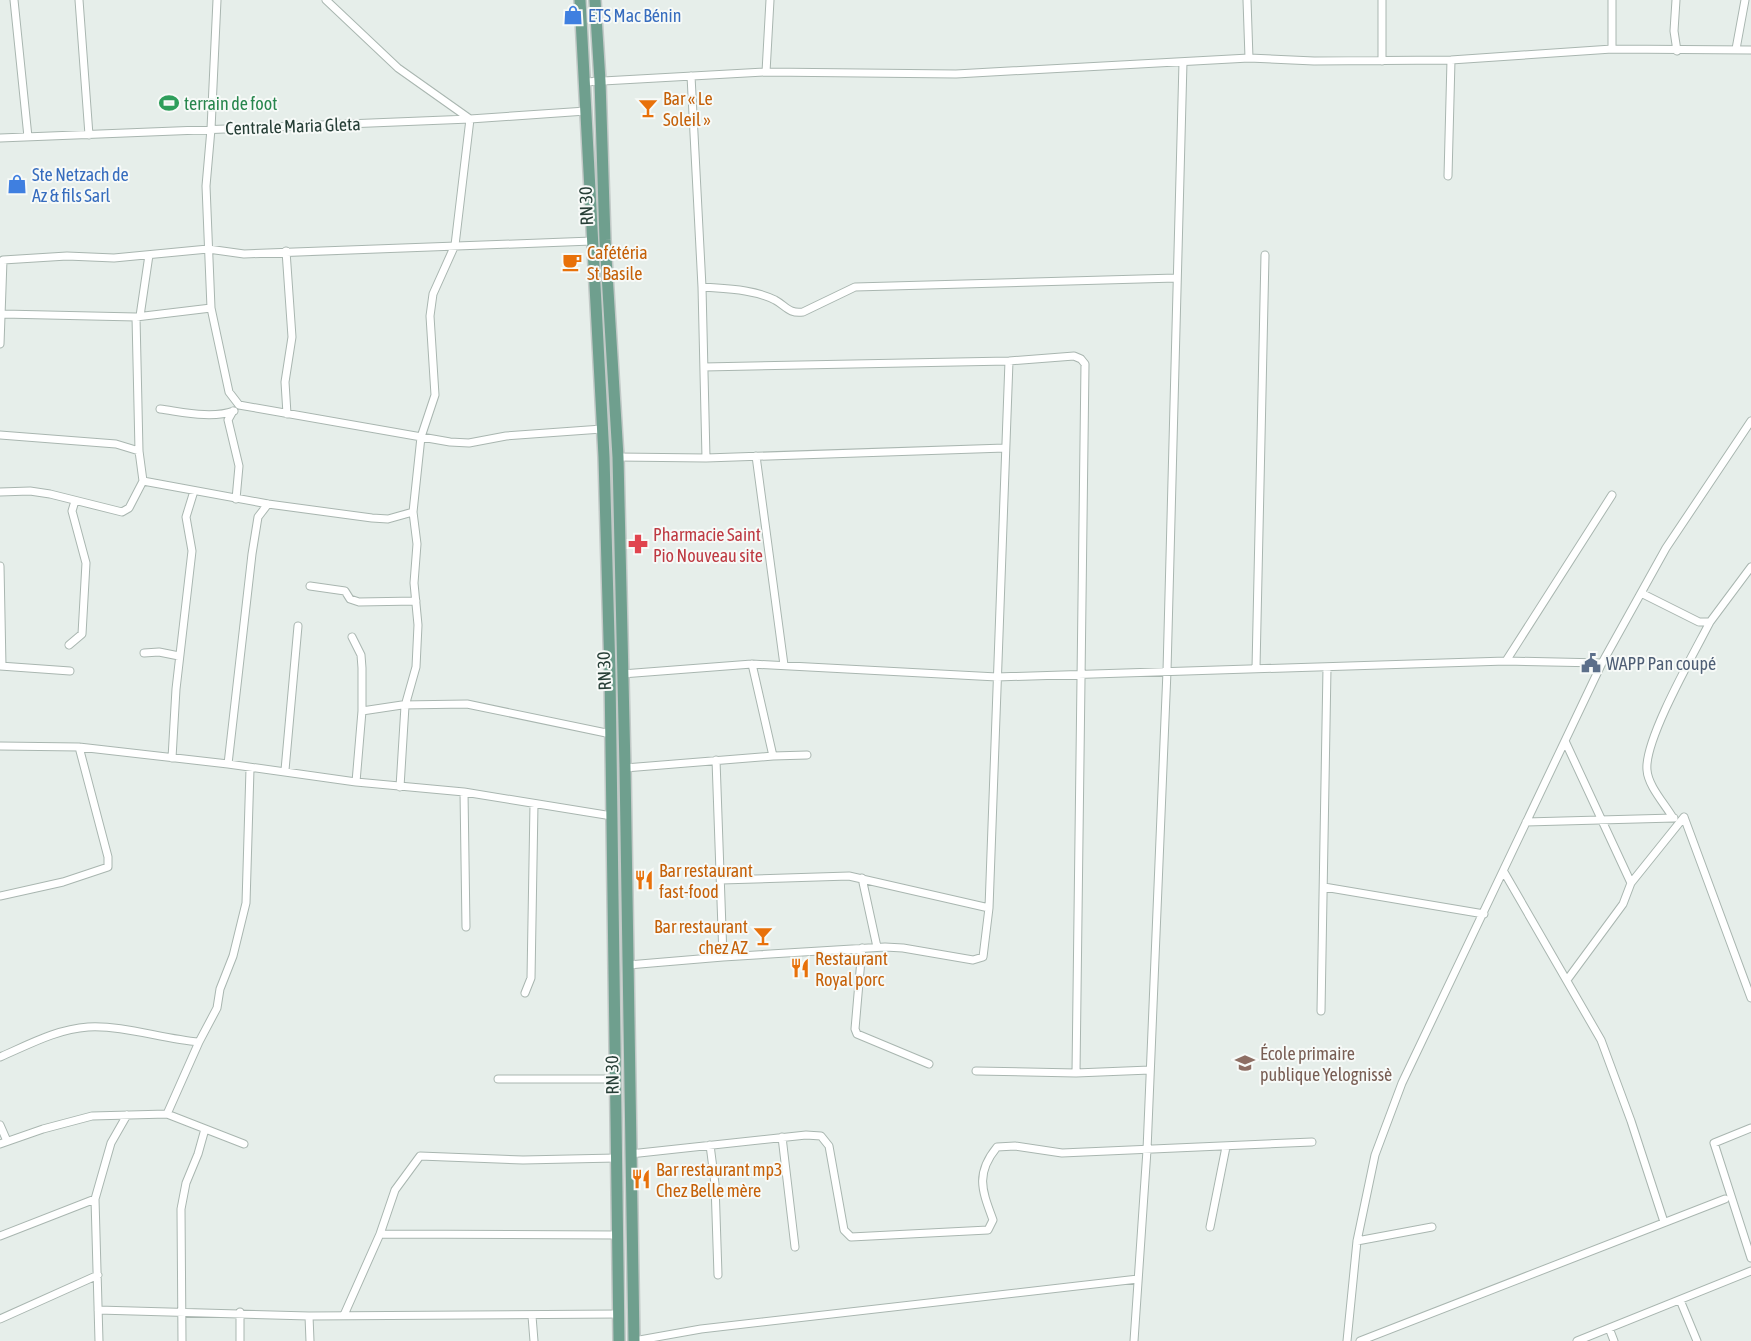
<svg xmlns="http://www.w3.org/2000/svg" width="1751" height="1341" viewBox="0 0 1751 1341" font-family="'Asap Condensed',sans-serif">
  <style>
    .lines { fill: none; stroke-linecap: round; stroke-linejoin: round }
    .street-casing { stroke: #a9b6b0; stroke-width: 9 }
    .primary-casing { stroke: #c2c9c7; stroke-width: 14 }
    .street { stroke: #fff; stroke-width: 7 }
    .primary { stroke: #6f9f8e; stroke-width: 11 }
    .labels { text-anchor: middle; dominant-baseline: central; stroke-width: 4; stroke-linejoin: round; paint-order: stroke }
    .shop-label { font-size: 18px; fill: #366cbe; stroke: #f7faf8; text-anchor: start }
    .food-label { font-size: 18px; fill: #c56008; stroke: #f7faf8; text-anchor: start }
    .leisure-label { font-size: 18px; fill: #27864d; stroke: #f7faf8; text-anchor: start }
    .street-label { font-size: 18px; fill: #263e36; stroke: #f7faf8 }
    .health-label { font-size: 18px; fill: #be3a42; stroke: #f7faf8; text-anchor: start }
    .service-label { font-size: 18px; fill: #4e5e75; stroke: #f7faf8; text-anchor: start }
    .education-label { font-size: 18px; fill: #785e54; stroke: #f7faf8; text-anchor: start }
  </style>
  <rect width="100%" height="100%" fill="#e6eeea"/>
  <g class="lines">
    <defs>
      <path id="street" d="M14 0 28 137
        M79 0 89 135
        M217 0 211 129 206 186 211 308 229 392 239 405 450 442 469 443 506 436 602 429
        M326 0 398 68 470 119 455 245 433 294 430 316 435 395 421 437 413 512 417 544 414 583 418 625 416 667 405 706 400 787
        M1247 0 1249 58
        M1382 0V61
        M1612 0V49
        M1676 0 1674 31 1677 51
        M1736 49 1745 0
        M766 72 770 0
        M691 76 702 287 706 458
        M585 82 766 72 956 74 1249 58 1314 61 1451 60 1612 49 1751 50
        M0 138 470 119 586 111
        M1448 176 1451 60
        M286 251 292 337 285 382 287 414
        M702 287C727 289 753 289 775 300 786 306 789 314 803 312L855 287 1176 278
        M3 314 136 317 211 308
        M140 316 149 255
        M0 344 3 260 67 256 114 258 208 249 244 254 592 241
        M704 367 1009 361 1074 356 1081 359 1085 364 1076 1073
        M160 409C183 412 211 419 234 411
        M233 411 228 420 239 466 236 499
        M0 435 116 444 139 451
        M756 456 784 665
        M618 457 706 458 1005 448
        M143 481 268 504 372 518 388 519 413 512
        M0 492 30 491 50 494 122 512 129 508 143 481 139 451 136 317
        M0 566 2 666
        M310 586 345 591 350 599 359 602 416 601
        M1641 593 1699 622H1710L1751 567
        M352 637 361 655 362 668V711L356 782
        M69 645 82 634 86 563 72 511 75 501
        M144 653 159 652 179 656
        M1506 661 1612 495
        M0 666 70 671
        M1256 668 1265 255
        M622 674 752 664 997 677 1506 661 1602 663
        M362 711 402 705 467 704 611 734
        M1565 741 1631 883
        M0 746 79 747 228 764 356 782 464 792 612 816
        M773 756 807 755
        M172 758 176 689 192 551 186 517 194 491
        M716 760 723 957
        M228 764 252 554 258 517 268 504
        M625 768 773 756 752 664
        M285 770 298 626
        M464 792 466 927
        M1684 817 1751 998
        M1673 818C1665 804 1648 786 1647 770 1644 740 1694 653 1710 622
        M1526 822 1674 818
        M1504 872 1601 1040 1631 1121 1664 1222
        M862 878 877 947
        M721 880 849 876 989 908
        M1324 887 1484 914
        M0 896 63 882 108 867V857L79 747
        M862 948 855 1029 857 1034 929 1064
        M628 965 723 957 885 947 903 948 973 960 983 957 989 908 1009 361
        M1567 980 1623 904 1631 883 1684 817
        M525 993 531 978 534 804
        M1321 1011 1327 668
        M199 1042 217 1008 220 989 233 956 246 903 250 769
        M0 1057C28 1045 57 1029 88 1027 124 1025 162 1039 199 1042L167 1114
        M976 1071 1076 1073 1150 1070
        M498 1079H614
        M0 1125 7 1141
        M1751 1128 1714 1143 1751 1258
        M782 1137 795 1247
        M0 1144 43 1129 92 1116 167 1114 244 1144
        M710 1145 715 1184 718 1275
        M630 1154 806 1135 821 1136 829 1146 844 1230 851 1237 988 1230 993 1220C982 1190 975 1174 997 1147L1015 1146 1062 1153 1312 1142
        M1210 1227 1226 1147
        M380 1234 617 1235
        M0 1236 95 1199
        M1357 1241 1432 1227
        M1680 1300 1697 1341
        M98 1310 309 1316 619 1314
        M240 1312V1341
        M344 1315 380 1234 395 1190 420 1156 523 1160 616 1158
        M309 1316 310 1341
        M532 1316 534 1341
        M0 1319 98 1275
        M1609 1328 1614 1341
        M99 1341 95 1199 111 1143 127 1115
        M182 1341 181 1209 186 1183 198 1154 205 1129
        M634 1341 701 1329 1138 1279
        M1134 1341 1147 1150 1167 671 1183 62
        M1347 1341 1357 1241 1375 1155 1402 1083 1602 663 1666 548 1751 421
        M1360 1341 1725 1199
        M1577 1341 1751 1271"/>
      <path id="primary" d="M580 0 604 457 610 675 619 1341
        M595 0 600 81 605 240 618 457 625 768 634 1341"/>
    </defs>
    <use href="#street" class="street-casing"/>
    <use href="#primary" class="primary-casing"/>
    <use href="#street" class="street"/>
    <use href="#primary" class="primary"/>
  </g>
  <defs>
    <symbol id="shop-bare" viewBox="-9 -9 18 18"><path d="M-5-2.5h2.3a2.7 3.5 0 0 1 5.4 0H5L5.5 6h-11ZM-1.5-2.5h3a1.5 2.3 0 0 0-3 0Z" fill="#3f7fe0" stroke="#f7faf8" stroke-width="2.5" paint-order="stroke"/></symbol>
    <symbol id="stadium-bare" viewBox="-9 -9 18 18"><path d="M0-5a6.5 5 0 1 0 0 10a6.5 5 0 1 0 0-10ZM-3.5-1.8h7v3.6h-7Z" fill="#2e9e5b" stroke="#f7faf8" stroke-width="2.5" paint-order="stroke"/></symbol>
    <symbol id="bar-bare" viewBox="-9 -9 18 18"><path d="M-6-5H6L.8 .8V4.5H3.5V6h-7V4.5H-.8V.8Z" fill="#e8710a" stroke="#f7faf8" stroke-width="2.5" paint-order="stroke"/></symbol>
    <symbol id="cafe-bare" viewBox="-9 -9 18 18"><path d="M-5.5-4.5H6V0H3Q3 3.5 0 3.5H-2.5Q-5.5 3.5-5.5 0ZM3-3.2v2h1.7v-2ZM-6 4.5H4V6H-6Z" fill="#e8710a" stroke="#f7faf8" stroke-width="2.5" paint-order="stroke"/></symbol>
    <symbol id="pharmacy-bare" viewBox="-9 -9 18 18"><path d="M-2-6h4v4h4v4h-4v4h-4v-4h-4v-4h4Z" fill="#e0444e" stroke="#f7faf8" stroke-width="2.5" paint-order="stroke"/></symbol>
    <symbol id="civic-bare" viewBox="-9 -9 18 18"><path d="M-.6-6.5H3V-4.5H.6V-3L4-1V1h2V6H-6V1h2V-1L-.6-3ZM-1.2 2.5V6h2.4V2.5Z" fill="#5c6f8a" stroke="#f7faf8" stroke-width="2.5" paint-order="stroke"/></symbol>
    <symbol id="restaurant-bare" viewBox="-9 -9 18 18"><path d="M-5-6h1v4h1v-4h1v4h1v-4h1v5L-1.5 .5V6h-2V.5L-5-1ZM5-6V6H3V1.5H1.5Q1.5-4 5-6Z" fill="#e8710a" stroke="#f7faf8" stroke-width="2.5" paint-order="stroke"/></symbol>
    <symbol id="school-bare" viewBox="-9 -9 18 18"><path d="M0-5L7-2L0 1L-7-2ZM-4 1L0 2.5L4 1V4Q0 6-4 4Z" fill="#8d6e63" stroke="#f7faf8" stroke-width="2.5" paint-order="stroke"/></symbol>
  </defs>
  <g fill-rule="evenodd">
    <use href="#shop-bare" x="559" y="1" width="28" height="28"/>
    <use href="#stadium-bare" x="155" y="89" width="28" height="28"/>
    <use href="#bar-bare" x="634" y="94" width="28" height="28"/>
    <use href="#shop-bare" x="3" y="170" width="28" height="28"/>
    <use href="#cafe-bare" x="558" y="248" width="28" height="28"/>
    <use href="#pharmacy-bare" x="624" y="530" width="28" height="28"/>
    <use href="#civic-bare" x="1577" y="649" width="28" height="28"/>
    <use href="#restaurant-bare" x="630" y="866" width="28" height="28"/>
    <use href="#bar-bare" x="749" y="922" width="28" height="28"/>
    <use href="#restaurant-bare" x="786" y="954" width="28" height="28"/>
    <use href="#school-bare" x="1231" y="1049" width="28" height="28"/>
    <use href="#restaurant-bare" x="627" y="1165" width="28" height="28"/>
  </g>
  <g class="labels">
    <g class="shop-label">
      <text x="588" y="15">ETS Mac Bénin</text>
      <text x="32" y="174">Ste Netzach de<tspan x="32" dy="21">Az &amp; fils Sarl</tspan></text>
    </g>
    <g class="food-label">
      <text x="663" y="98">Bar « Le<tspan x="663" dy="21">Soleil »</tspan></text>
      <text x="587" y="252">Cafétéria<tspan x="587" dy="21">St Basile</tspan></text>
      <text x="659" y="870">Bar restaurant<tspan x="659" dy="21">fast-food</tspan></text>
      <text x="748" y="926" text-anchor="end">Bar restaurant<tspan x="748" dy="21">chez AZ</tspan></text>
      <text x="815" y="958">Restaurant<tspan x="815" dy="21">Royal porc</tspan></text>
      <text x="656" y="1169">Bar restaurant mp3<tspan x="656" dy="21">Chez Belle mère</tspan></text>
    </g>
    <g class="leisure-label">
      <text x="184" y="103">terrain de foot</text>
    </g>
    <g class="street-label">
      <text transform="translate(293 126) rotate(-2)">Centrale Maria Gleta</text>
      <text transform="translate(586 206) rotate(-92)">RN 30</text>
      <text transform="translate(604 671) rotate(-92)">RN 30</text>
      <text transform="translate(612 1075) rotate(-91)">RN 30</text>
    </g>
    <g class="health-label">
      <text x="653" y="534">Pharmacie Saint<tspan x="653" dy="21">Pio Nouveau site</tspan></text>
    </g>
    <g class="service-label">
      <text x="1606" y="663">WAPP Pan coupé</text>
    </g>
    <g class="education-label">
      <text x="1260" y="1053">École primaire<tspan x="1260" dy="21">publique Yelognissè</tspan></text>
    </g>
  </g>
</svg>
